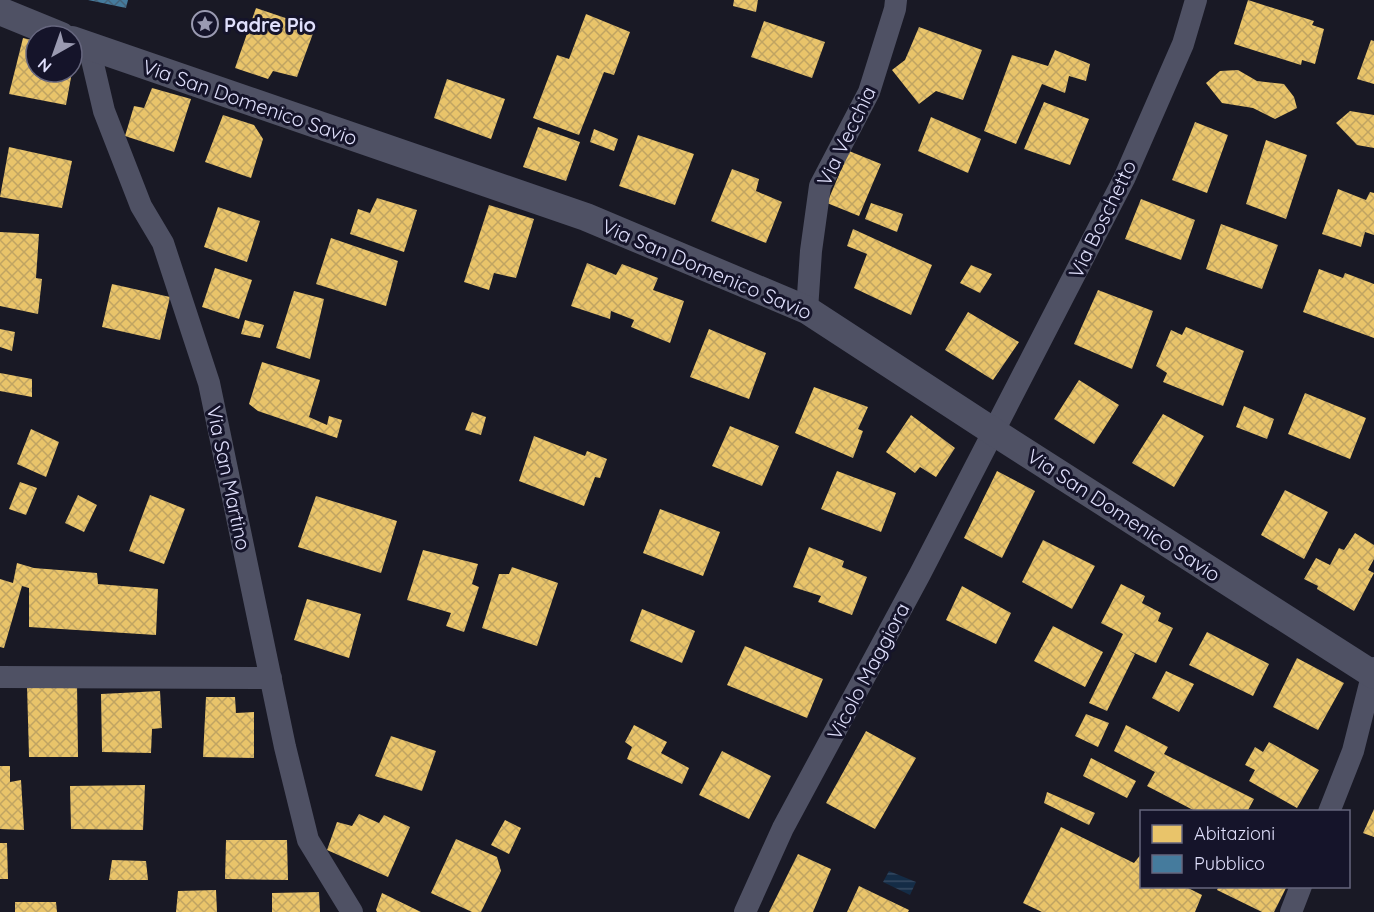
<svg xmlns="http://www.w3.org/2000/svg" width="1374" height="912" viewBox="0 0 1374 912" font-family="Quicksand,sans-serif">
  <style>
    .water { fill: url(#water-rules) }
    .homes { fill: url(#homes-cross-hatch) }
    .public { fill: url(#public-cross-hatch) }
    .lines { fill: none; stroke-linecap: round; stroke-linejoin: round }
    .minor { stroke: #4f5164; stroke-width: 22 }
    .tertiary { stroke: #4f5164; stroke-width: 28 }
    .labels { text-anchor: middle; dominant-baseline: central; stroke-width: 6; stroke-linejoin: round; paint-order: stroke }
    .poi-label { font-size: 20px; font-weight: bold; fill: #e0e0fc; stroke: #15142a; text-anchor: start }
    .street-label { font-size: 20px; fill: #e0e0fc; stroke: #15142a }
  </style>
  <defs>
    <pattern id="water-rules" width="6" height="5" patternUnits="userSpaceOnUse" patternTransform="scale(1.5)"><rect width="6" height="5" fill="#142c46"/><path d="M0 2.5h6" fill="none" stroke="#364a62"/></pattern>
    <pattern id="homes-cross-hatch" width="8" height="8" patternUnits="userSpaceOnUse" patternTransform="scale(1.5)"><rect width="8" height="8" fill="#e9c46a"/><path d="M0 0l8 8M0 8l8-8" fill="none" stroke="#c0a462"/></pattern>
    <pattern id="public-cross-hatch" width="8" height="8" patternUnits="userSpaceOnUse" patternTransform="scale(1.5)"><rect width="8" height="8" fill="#457b9d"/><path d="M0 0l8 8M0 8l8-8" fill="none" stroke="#446279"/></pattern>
  </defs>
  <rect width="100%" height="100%" fill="#191925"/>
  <path class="water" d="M889 871 916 882 910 895 883 882Z"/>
  <path class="homes" d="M734 0H758L756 12 733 6Z
    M1248 0 1314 21 1312 25 1324 29 1315 64 1302 60 1301 65 1234 44Z
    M256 8 315 28 297 77 273 71 268 79 235 68Z
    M586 14 630 32 614 75 604 72 579 135 533 118 557 55 569 59Z
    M764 21 825 42 812 78 751 57Z
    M919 27 982 50 963 100 936 91 919 104 892 70 905 60Z
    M23 38 36 41V72H72L66 105 9 94Z
    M1371 40 1374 41V84L1357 79Z
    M1055 50 1090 64 1086 81 1069 76 1065 93 1042 84 1016 144 984 131 1012 55 1048 66Z
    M1238 70 1257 81 1284 84 1294 97 1297 108 1275 119 1253 108 1222 103 1206 83 1220 71Z
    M447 79 505 99 491 139 434 118Z
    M152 88 191 99 174 152 125 136 134 106 144 108Z
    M1044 102 1089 119 1070 165 1024 149Z
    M1350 111 1374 115V148L1357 145 1336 123Z
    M223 115 254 125 263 139 251 178 205 162Z
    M931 117 981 139 968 173 918 151Z
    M1195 122 1228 135 1207 193 1172 180Z
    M538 127 580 142 566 181 523 167Z
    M594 129 618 139 614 151 590 142Z
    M638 135 694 154 675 205 619 186Z
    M1266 140 1307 155 1286 219 1246 204Z
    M9 147 72 161 62 208 0 197Z
    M849 151 881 164 859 216 827 203Z
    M732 169 759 179 756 191 782 202 766 243 711 221Z
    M1338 189 1366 200 1370 192 1374 193V235L1365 232 1361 247 1322 234Z
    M377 198 417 210 404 252 350 234 358 209 370 213Z
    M1141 199 1195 220 1181 260 1125 239Z
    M871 203 903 214 897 232 865 219Z
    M489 205 534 219 516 278 494 273 489 290 464 282Z
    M218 207 260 221 247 262 204 247Z
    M1221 224 1278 245 1262 289 1206 269Z
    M853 229 932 265 911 315 854 288 867 254 847 246Z
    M0 232 39 234 36 278 42 279 38 314 0 306Z
    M331 238 398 261 386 306 316 284Z
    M587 263 616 275 622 264 658 278 653 290 684 301 670 343 631 327 634 320 611 311 610 319 571 306Z
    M971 265 992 274 980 293 960 283Z
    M215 268 252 280 239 319 202 307Z
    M1319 269 1343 278 1345 273 1374 284V338L1303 312Z
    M112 284 170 297 160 340 102 327Z
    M1098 290 1153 311 1132 369 1074 344Z
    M294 291 324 299 310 359 276 348Z
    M968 312 1019 342 993 380 945 350Z
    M245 320 264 325 260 338 241 334Z
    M1186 327 1244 351 1223 406 1163 382 1167 373 1156 366 1171 330 1182 335Z
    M0 329 15 332 12 351 0 347Z
    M709 329 766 353 749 399 690 377Z
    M262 362 320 380 309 417 327 425 329 416 342 420 337 438 258 411 249 404Z
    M0 373 32 379V397L0 391Z
    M1079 380 1119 405 1094 444 1054 419Z
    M814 387 868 407 858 429 863 431 853 458 795 433Z
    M1305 393 1366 418 1350 459 1288 434Z
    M1244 406 1274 419 1267 439 1236 427Z
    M472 412 486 417 481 435 465 430Z
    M1163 414 1204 436 1174 487 1132 463Z
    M911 415 955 448 936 477 920 467 915 473 886 452Z
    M730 426 779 446 762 486 712 466Z
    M31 429 59 442 46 477 17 464Z
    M534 436 585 456 587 451 607 459 600 478 595 477 584 506 519 481Z
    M837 471 896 493 881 532 821 509Z
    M997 471 1035 491 1002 558 964 538Z
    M20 482 37 488 26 515 9 509Z
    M1285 490 1328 512 1304 559 1261 535Z
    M78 495 97 505 84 532 65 523Z
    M150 495 185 509 164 564 129 551Z
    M316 496 397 521 381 573 298 547Z
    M660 509 720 532 703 576 643 553Z
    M1355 533 1374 545V559L1368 570 1374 573 1354 611 1317 589 1318 586 1304 579 1316 558 1330 565 1339 548 1344 550Z
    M1043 540 1095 566 1072 609 1022 582Z
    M809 547 844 561 842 567 867 577 852 615 818 602 821 596 793 587Z
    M423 550 478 564 472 584 479 587 464 632 446 626 451 613 407 600Z
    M17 563 34 568 97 573 98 584 158 589 156 635 29 627V588L22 586 4 648 0 647V579L13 583Z
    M512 567 558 583 537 646 482 628 499 574H509Z
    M1121 584 1145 596 1142 603 1161 613 1158 621 1173 628 1156 663 1128 650 1135 654 1107 711 1089 703 1123 634 1101 623Z
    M962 586 1011 613 996 644 946 620Z
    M307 599 361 614 349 658 294 640Z
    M642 609 695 631 682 663 630 641Z
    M1053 626 1103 652 1085 687 1034 661Z
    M1207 632 1269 664 1253 696 1189 665Z
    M745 646 823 679 807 718 727 685Z
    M1297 658 1344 683 1318 730 1273 707Z
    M1166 671 1194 684 1179 712 1152 698Z
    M77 683 78 757H29L27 685Z
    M160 691 162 728 152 729 151 753 102 752 101 694Z
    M206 697H235L236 713 254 712V758L203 757Z
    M1086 714 1109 723 1098 747 1075 736Z
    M634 725 667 742 661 753 689 768 682 784 627 759 632 747 625 742Z
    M1126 725 1168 747 1164 754 1254 799 1247 812H1197L1147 786 1155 772 1114 751Z
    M866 731 916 758 875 829 826 803Z
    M391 736 436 751 422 791 375 776Z
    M1269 742 1319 770 1297 808 1249 781 1255 770 1245 765 1255 747 1263 752Z
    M722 751 771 776 749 819 699 795Z
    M1091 758 1136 781 1127 798 1083 776Z
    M0 766H10V782L21 780 24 830 0 829Z
    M145 785 143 830 71 829 70 786Z
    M1047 792 1095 813 1089 825 1044 803Z
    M1374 809V837L1363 833Z
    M359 814 379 823 384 815 410 827 388 877 327 850 337 822 352 826Z
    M505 820 521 828 509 854 491 845Z
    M1061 827 1134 863 1142 853V886H1184L1202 895 1195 912H1042L1023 903Z
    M456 839 497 857 501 871 481 912H472L431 893Z
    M226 840H287L288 880 225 879Z
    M0 843H7L8 879H0Z
    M798 854 831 869 813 912H769Z
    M112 860 146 861 148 880H109Z
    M859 886 909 910 908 912H847Z
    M1219 886H1287L1274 912H1262L1217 890Z
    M216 890 217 912H176L178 891Z
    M319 892 320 912H272V893Z
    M382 893 421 912H377L376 910Z
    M15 902H56L57 912H15Z"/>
  <path class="public" d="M88 0H128L126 8Z"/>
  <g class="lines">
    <path class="minor" d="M89 47 104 111 141 206 163 243 209 383 285 747 308 840 352 912
      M807 310 811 251 820 186 869 92 895 9 896 0
      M0 677 271 678
      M1329 812 1353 751 1374 668
      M745 912 783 828 920 574 1124 179 1183 44 1196 0
      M1291 912 1301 886"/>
    <path class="tertiary" d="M0 11 61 36
      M72 40 586 217 807 310 994 432 1374 675"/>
  </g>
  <defs>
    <symbol id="sight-ring" viewBox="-11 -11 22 22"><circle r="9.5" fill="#15142a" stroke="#9a9ab1" stroke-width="1.5"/><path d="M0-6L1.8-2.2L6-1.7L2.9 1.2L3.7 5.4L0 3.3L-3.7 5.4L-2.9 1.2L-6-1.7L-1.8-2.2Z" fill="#9a9ab1"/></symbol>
  </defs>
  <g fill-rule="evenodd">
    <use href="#sight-ring" x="190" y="9" width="30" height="30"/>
  </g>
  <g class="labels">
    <g class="poi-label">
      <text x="224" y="24">Padre Pio</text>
    </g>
    <g class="street-label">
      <text transform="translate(250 102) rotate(19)">Via San Domenico Savio</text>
      <text transform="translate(846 136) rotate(-64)">Via Vecchia</text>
      <text transform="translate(1102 219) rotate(-64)">Via Boschetto</text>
      <text transform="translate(707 269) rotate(23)">Via San Domenico Savio</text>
      <text transform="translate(229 478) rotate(78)">Via San Martino</text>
      <text transform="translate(1124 515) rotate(33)">Via San Domenico Savio</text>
      <text transform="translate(868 671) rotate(-62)">Vicolo Maggiora</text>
    </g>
  </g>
  <rect x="1140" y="810" width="210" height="78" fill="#15142a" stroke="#66667e" stroke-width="1.5"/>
  <rect x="1152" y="825" width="30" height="18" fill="#e9c46a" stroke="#66667e" stroke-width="1.5"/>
  <text x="1194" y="840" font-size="18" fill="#e0e0fc">Abitazioni</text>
  <rect x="1152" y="855" width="30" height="18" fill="#457b9d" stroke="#66667e" stroke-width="1.5"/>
  <text x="1194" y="870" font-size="18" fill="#e0e0fc">Pubblico</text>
  <g transform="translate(54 54) rotate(220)"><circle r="28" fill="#15142a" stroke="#66667e" stroke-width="1.5"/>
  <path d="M0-4.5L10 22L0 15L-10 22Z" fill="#9a9ab1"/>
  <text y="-9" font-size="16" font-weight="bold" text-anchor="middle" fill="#e0e0fc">N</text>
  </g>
</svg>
